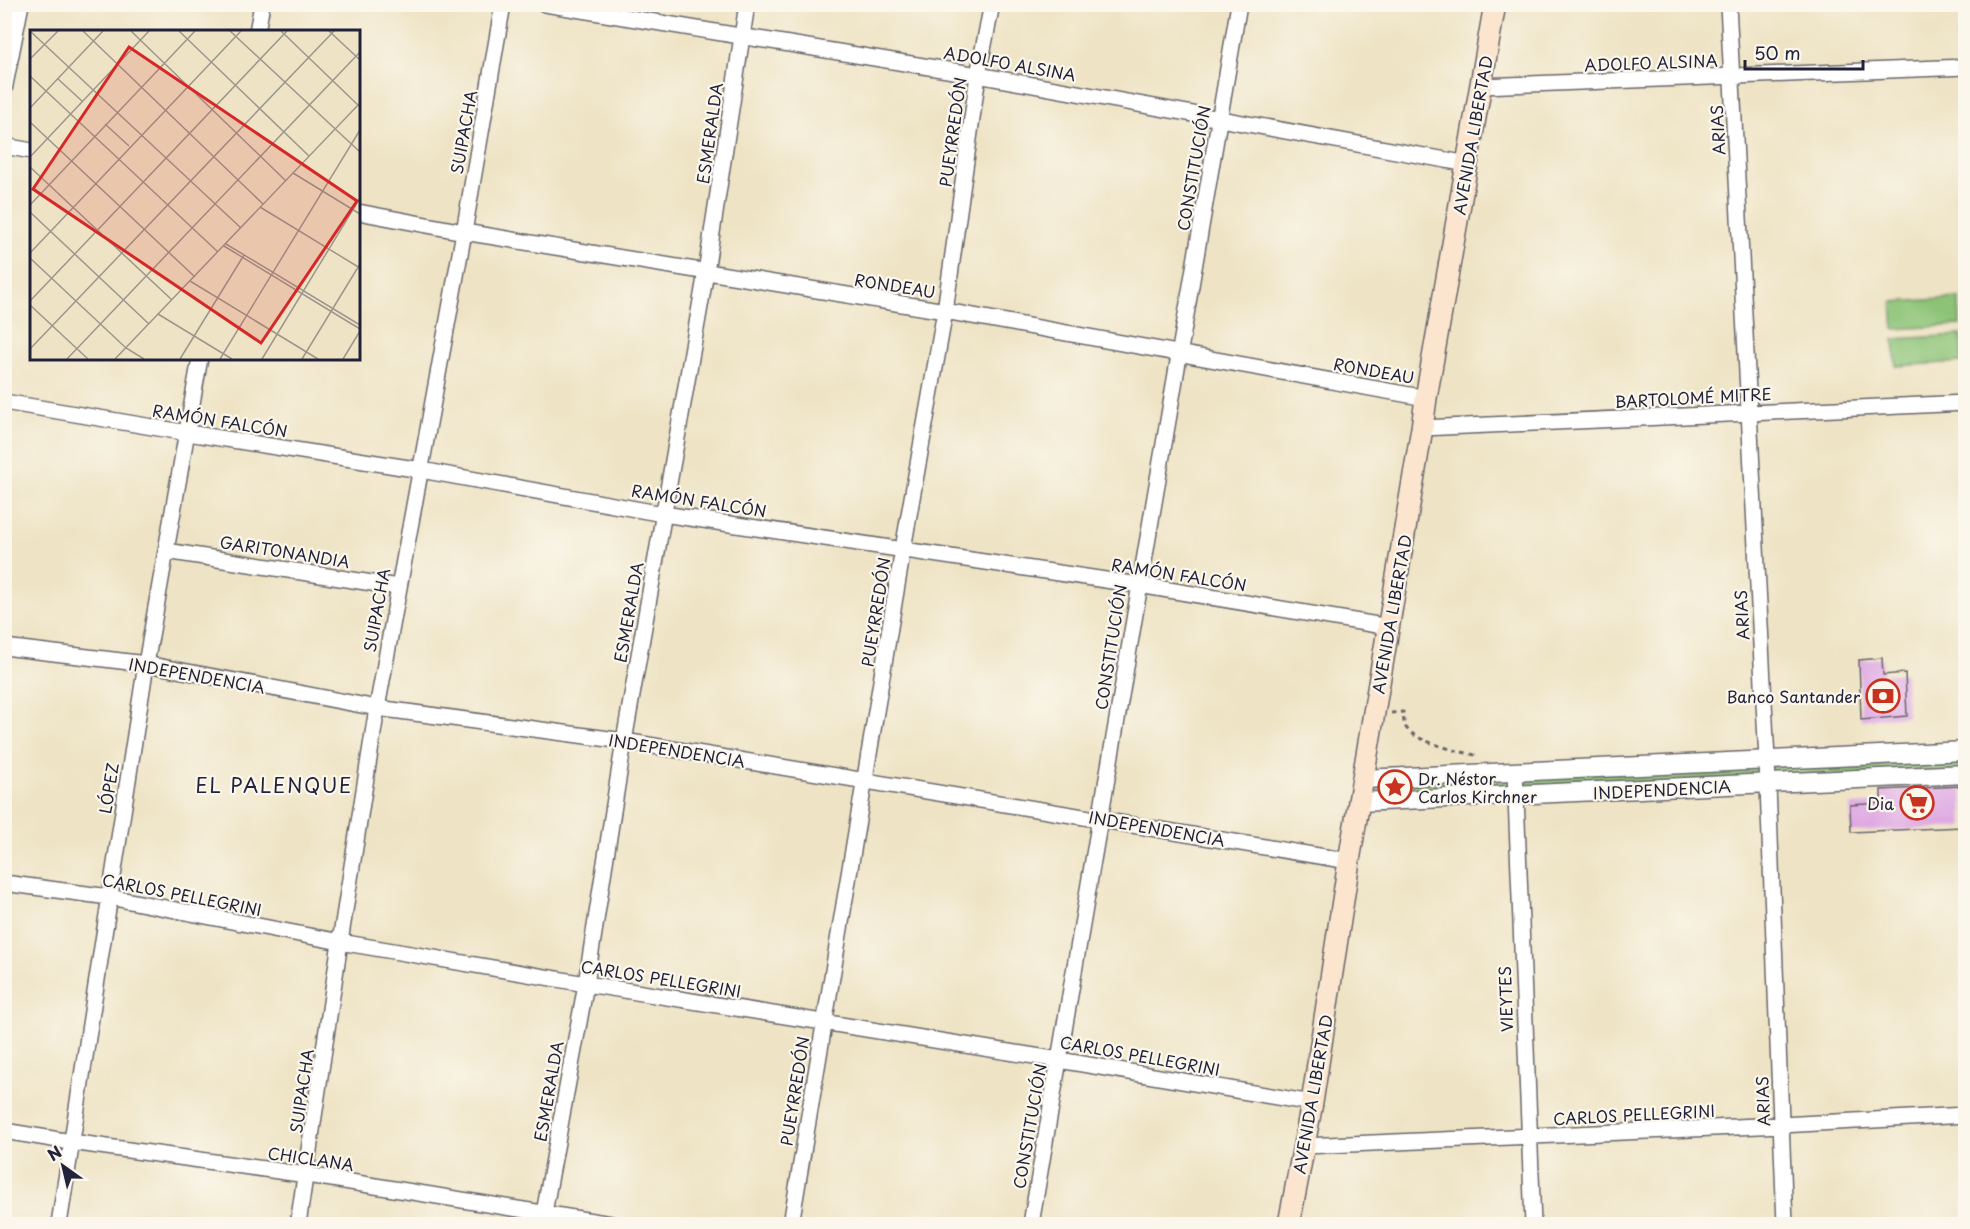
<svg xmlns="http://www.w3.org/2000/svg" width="1970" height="1229" viewBox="0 0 1970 1229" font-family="'Playpen Sans',sans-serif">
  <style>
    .green { fill: #8cc376; stroke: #577258; stroke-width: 1.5 }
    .building { fill: #dea7e3 }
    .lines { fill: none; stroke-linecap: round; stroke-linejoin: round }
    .minor-casing { stroke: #69666b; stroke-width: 18 }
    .tertiary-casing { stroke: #69666b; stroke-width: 21 }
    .secondary-casing { stroke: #69666b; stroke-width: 24 }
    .path { stroke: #69666b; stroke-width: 3; stroke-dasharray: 4.5 4.5; stroke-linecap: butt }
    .minor { stroke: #fff; stroke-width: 15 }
    .tertiary { stroke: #fff; stroke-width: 18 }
    .secondary { stroke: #fbe5cf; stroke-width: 21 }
    .labels { text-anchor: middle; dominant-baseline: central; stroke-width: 4.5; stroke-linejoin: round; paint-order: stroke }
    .street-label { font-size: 16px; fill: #22223b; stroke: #fbf7ec }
    .poi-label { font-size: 16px; fill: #22223b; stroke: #fbf7ec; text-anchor: end }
    .quarter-label { font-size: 20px; letter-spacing: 1.5px; fill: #22223b; stroke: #fbf7ec }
    .inset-road { fill: none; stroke: #9c968d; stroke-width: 1.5 }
    .view { fill: #d62828; fill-opacity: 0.15; stroke: #d62828; stroke-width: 3 }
    .inset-edge { fill: none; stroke: #22223b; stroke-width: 3 }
  </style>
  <rect width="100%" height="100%" fill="#fbf7ec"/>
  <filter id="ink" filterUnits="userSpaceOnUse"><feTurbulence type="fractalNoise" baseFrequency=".0167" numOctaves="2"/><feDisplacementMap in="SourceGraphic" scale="12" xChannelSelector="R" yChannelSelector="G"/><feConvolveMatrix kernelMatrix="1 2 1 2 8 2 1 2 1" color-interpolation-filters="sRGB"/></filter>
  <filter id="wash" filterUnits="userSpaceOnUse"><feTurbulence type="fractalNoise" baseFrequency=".008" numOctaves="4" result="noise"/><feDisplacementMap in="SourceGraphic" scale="24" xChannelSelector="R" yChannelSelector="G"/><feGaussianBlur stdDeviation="1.35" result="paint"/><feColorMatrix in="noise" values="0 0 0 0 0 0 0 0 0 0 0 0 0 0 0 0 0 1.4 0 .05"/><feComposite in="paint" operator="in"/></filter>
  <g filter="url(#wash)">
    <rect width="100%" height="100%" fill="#eee3c4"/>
    <path class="green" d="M1959 298 1960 325 1894 329 1892 302Z
      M1961 335 1962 362 1896 366 1894 339Z
      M1965 751V774L1359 802 1363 779Z"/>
    <g id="blocks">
      <path class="building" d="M1882 658 1883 675 1905 673 1907 716 1861 720 1859 660Z
        M1962 786 1963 827 1851 832 1850 805 1881 803V790Z"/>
    </g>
  </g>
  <g filter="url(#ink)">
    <use href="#blocks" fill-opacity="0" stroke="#69666b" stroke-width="1.5"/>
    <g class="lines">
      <defs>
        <path id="minor" d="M545 4 978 75 1468 164
          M1728 4 1767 760 1785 1224
          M257 32 262 4
          M1481 86 1966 67
          M4 90 21 4
          M4 146 32 151
          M358 212 464 232 945 311 1426 398
          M4 402 188 433 421 470 663 514 1139 585 1389 627
          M1422 428 1966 403
          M166 551 398 587
          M4 647 146 664 377 708 624 741 1349 861
          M1515 772 1533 1224
          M4 883 109 897 340 942 586 984 1059 1060 1312 1103
          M4 1131 71 1142 307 1175 611 1224
          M1304 1146 1781 1125 1966 1115
          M59 1224 146 664 200 358
          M298 1224 340 942 377 708 464 232 503 4
          M542 1224 586 984 624 741 706 272 747 4
          M791 1224 903 549 945 311 978 75 992 4
          M1031 1224 1239 4"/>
        <path id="tertiary" d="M1363 779 1966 751
          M1359 802 1966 774"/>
        <path id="secondary" d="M1289 1224 1312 1103 1349 861 1422 428 1426 398 1495 4"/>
      </defs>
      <use href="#minor" class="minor-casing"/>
      <use href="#tertiary" class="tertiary-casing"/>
      <use href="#secondary" class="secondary-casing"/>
      <path class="path" d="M1391 713 1403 712C1404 719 1403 726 1408 730 1420 743 1462 752 1479 756"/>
      <use href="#minor" class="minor"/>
      <use href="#tertiary" class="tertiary"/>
      <use href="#secondary" class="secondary"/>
    </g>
  </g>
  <defs>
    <symbol id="bank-ring" viewBox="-11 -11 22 22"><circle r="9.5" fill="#fbf7ec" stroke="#c8321e" stroke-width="1.5"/><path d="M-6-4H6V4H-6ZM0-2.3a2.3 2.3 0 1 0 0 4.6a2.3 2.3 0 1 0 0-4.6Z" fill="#c8321e"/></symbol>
    <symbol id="sight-ring" viewBox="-11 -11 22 22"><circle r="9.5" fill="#fbf7ec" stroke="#c8321e" stroke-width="1.5"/><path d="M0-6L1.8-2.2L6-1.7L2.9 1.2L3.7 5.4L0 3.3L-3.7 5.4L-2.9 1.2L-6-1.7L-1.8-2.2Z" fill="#c8321e"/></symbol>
    <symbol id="supermarket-ring" viewBox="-11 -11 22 22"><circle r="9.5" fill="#fbf7ec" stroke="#c8321e" stroke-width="1.5"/><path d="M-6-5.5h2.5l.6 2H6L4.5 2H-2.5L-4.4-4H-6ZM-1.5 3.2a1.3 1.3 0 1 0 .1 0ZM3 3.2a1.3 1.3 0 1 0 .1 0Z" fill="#c8321e"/></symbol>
  </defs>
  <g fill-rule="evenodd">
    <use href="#bank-ring" x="1864" y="677" width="38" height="38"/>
    <use href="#sight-ring" x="1376" y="768" width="38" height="38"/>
    <use href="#supermarket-ring" x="1898" y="784" width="38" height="38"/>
  </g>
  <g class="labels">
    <g class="street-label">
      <text transform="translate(1651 62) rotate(-2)">ADOLFO ALSINA</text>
      <text transform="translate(1010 63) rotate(10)">ADOLFO ALSINA</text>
      <text transform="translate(1717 130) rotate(-93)">ARIAS</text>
      <text transform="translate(463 132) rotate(-80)">SUIPACHA</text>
      <text transform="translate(952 132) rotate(-82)">PUEYRREDÓN</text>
      <text transform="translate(709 133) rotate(-82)">ESMERALDA</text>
      <text transform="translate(1472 135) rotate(-80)">AVENIDA LIBERTAD</text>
      <text transform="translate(1193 168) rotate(-80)">CONSTITUCIÓN</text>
      <text transform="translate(895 285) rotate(9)">RONDEAU</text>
      <text transform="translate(1374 370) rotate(10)">RONDEAU</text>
      <text transform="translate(1693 397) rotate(-3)">BARTOLOMÉ MITRE</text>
      <text transform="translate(220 420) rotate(9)">RAMÓN FALCÓN</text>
      <text transform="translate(699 500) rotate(9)">RAMÓN FALCÓN</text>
      <text transform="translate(285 551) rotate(9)">GARITONANDIA</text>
      <text transform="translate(1179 574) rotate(9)">RAMÓN FALCÓN</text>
      <text transform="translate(376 610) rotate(-80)">SUIPACHA</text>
      <text transform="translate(628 612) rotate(-80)">ESMERALDA</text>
      <text transform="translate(875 612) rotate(-81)">PUEYRREDÓN</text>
      <text transform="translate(1391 614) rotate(-80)">AVENIDA LIBERTAD</text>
      <text transform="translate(1741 615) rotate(-93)">ARIAS</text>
      <text transform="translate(1110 647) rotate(-81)">CONSTITUCIÓN</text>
      <text transform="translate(197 675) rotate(10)">INDEPENDENCIA</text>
      <text transform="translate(677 750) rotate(9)">INDEPENDENCIA</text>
      <text transform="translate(108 788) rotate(-81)">LÓPEZ</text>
      <text transform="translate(1662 789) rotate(-3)">INDEPENDENCIA</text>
      <text transform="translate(1157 828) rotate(10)">INDEPENDENCIA</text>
      <text transform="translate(182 894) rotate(11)">CARLOS PELLEGRINI</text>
      <text transform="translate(661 978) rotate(9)">CARLOS PELLEGRINI</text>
      <text transform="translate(1505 999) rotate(-92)">VIEYTES</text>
      <text transform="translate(1140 1055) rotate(10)">CARLOS PELLEGRINI</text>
      <text transform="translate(301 1091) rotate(-82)">SUIPACHA</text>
      <text transform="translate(548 1091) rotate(-80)">ESMERALDA</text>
      <text transform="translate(794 1091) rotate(-81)">PUEYRREDÓN</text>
      <text transform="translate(1312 1094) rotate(-80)">AVENIDA LIBERTAD</text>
      <text transform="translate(1762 1101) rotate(-92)">ARIAS</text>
      <text transform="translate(1634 1114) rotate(-3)">CARLOS PELLEGRINI</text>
      <text transform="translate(1029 1126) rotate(-80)">CONSTITUCIÓN</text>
      <text transform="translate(311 1158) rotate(8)">CHICLANA</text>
    </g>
    <g class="poi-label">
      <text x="1860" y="696">Banco Santander</text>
      <text x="1418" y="778" text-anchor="start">Dr. Néstor<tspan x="1418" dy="18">Carlos Kirchner</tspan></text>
      <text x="1894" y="803">Dia</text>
    </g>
    <g class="quarter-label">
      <text x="274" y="785">EL PALENQUE</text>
    </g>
  </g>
  <g transform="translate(30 30)">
    <rect width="330" height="330" fill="#eee3c4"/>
    <path class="inset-road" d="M0 1 211 198M53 1 233 174M101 1 256 151M149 1 279 126M200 1 330 122M251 1 329 76M299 1 330 30M0 29 28 1M0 46 188 222M28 49 52 71M0 78 73 1M0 92 165 247M75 94 99 116M0 127 119 1M0 137 142 270M263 143 330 184M0 175 165 1M230 177 330 238M0 182 119 294M196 214 330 295M194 216 330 299M0 223 211 1M0 228 96 318 114 329M160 251 288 329M0 271 257 1M0 275 58 329M128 284 202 329M0 319 304 1M37 329 330 22M85 329 330 73M150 329 214 225M190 329 330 100M232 329 330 168M272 329 330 234M313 329 330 301"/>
    <path class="view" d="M99 17 327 171 231 313 3 159Z"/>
    <rect width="330" height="330" class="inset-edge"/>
  </g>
  <rect width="1970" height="1229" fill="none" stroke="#fbf7ec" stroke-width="24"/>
  <g transform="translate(63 1166) rotate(326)" stroke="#fbf7ec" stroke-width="4.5" paint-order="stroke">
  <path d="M0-4.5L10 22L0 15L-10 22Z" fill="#22223b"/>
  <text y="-9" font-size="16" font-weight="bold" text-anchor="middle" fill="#22223b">N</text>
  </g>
  <path d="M1745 60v9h118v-9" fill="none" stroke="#22223b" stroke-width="3"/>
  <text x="1754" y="60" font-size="18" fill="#22223b" stroke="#fbf7ec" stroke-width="4.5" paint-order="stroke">50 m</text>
</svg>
